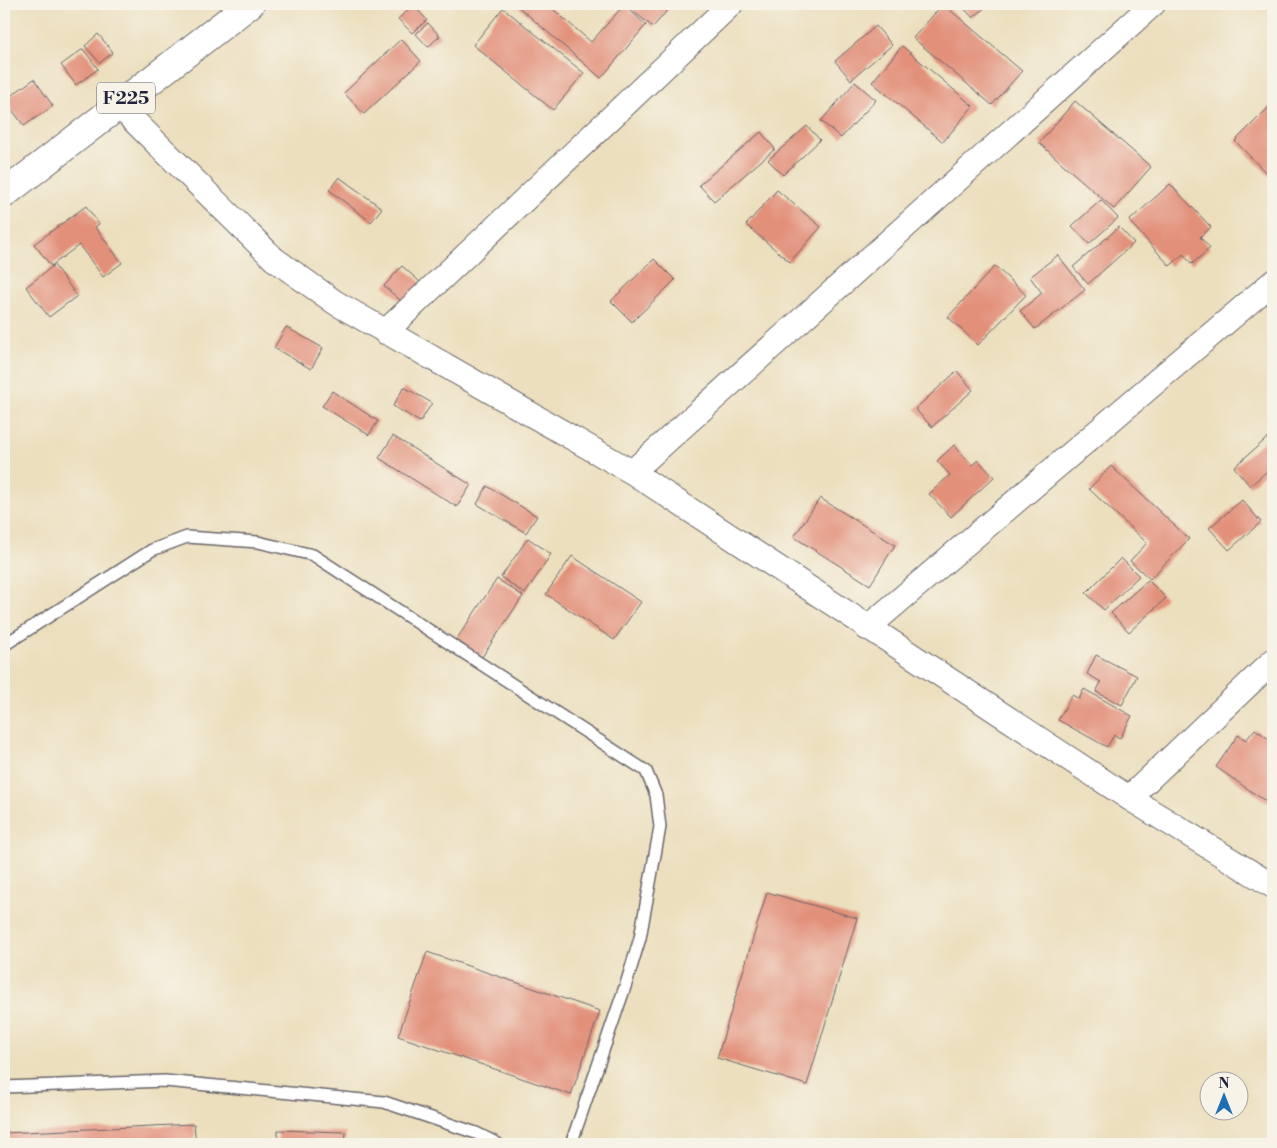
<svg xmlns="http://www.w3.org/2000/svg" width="1277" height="1148" viewBox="0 0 1277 1148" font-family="'Libre Bodoni',serif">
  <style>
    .building { fill: #e2907a }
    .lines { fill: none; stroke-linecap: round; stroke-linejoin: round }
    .service-casing { stroke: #696469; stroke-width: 14 }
    .minor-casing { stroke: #696469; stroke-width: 26 }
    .primary-casing { stroke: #696469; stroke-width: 30 }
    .service { stroke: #fff; stroke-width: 11 }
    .minor { stroke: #fff; stroke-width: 24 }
    .primary { stroke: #fff; stroke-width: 28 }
    .labels { text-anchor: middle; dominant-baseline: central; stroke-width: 4; stroke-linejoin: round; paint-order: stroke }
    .shield { fill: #f7f3e8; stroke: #62616f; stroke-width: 1 }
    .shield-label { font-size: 18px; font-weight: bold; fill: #22223b }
  </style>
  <rect width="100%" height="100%" fill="#f7f3e8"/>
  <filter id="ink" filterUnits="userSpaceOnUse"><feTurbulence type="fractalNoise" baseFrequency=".02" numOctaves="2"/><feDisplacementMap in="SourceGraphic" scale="10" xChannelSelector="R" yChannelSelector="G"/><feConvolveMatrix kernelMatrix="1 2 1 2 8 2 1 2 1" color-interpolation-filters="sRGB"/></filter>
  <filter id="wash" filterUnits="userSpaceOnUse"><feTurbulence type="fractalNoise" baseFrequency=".0096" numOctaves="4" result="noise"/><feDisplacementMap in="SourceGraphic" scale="20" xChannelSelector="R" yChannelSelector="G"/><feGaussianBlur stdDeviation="1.12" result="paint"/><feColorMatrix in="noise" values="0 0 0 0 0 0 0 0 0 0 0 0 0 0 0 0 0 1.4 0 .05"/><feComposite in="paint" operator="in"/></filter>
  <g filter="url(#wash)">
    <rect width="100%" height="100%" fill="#ecdfbe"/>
    <g id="blocks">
      <path class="building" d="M515 4H547L591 42 624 5 646 25 601 78Z
        M624 4H673L653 27Z
        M943 4 1022 71 992 105 913 38Z
        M960 4H989L973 18Z
        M413 5 427 20 412 33 398 19Z
        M503 8 584 73 553 110 473 45Z
        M428 23 440 36 428 47 416 34Z
        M876 26 892 45 851 80 835 61Z
        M98 34 113 52 100 63 85 46Z
        M401 39 421 61 364 114 344 93Z
        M902 46 973 106 943 142 872 82Z
        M83 49 98 69 76 85 61 65Z
        M34 79 53 106 24 126 5 100Z
        M855 82 876 100 841 138 821 121Z
        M1075 101 1151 167 1114 209 1039 143Z
        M1273 103V180L1235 141Z
        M807 126 820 140 783 175 768 160Z
        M761 132 775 149 714 201 699 185Z
        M339 177 382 208 371 222 329 190Z
        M1170 184 1211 227 1200 237 1210 248 1192 264 1183 254 1170 266 1129 221Z
        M777 190 821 227 790 262 746 225Z
        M1101 200 1118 218 1089 244 1072 226Z
        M86 206 99 224 95 227 122 263 103 277 79 245 51 266 34 244Z
        M1119 227 1134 243 1088 284 1073 267Z
        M1058 255 1085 290 1035 329 1020 311 1042 293 1030 277Z
        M654 259 675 280 632 322 611 301Z
        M54 265 77 296 49 317 26 287Z
        M402 266 428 289 410 309 384 286Z
        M995 266 1026 295 978 345 948 317Z
        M286 327 323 348 311 369 274 348Z
        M957 371 973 390 932 427 915 409Z
        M404 387 432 403 420 422 393 406Z
        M332 391 378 421 369 435 322 406Z
        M1273 433V466L1250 486 1234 467Z
        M393 436 471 485 457 507 379 458Z
        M954 445 972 465 978 460 994 477 951 517 929 494 950 475 937 461Z
        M1111 466 1189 539 1150 579 1130 561 1147 543 1089 489Z
        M487 486 537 516 526 533 477 504Z
        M820 498 895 545 870 585 794 537Z
        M1242 500 1261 522 1229 550 1209 528Z
        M528 538 551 554 525 594 501 577Z
        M572 556 641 602 614 640 546 594Z
        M1121 558 1139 576 1104 610 1086 593Z
        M497 579 523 596 482 657 456 640Z
        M1148 580 1166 598 1129 632 1111 613Z
        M1096 655 1137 676 1122 705 1096 692 1101 682 1087 674Z
        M1084 689 1132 716 1120 738 1114 735 1107 747 1058 720 1072 695 1079 699Z
        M1255 729 1273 742V796L1268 803 1216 767 1238 735 1246 740Z
        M767 892 857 918 807 1085 717 1058Z
        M427 952 600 1011 571 1095 398 1036Z
        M194 1124 196 1144H4V1133Z
        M278 1130 346 1132 345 1144H278Z"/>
    </g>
  </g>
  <g filter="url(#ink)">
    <use href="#blocks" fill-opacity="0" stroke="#696469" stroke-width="1"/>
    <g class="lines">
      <defs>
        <path id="service" d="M4 645 152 550 187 537 258 542 313 555 646 771 656 795 660 827 640 938 627 981 571 1144
          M4 1087 165 1081 384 1102 476 1133 498 1144"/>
        <path id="minor" d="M118 105 274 259 336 303 632 472 1129 798 1273 886
          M385 332 731 4
          M632 472 1153 4
          M867 628 1273 282
          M1129 798 1273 661"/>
        <path id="primary" d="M4 194 250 4"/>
      </defs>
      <use href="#service" class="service-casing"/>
      <use href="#minor" class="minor-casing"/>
      <use href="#primary" class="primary-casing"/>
      <use href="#service" class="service"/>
      <use href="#minor" class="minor"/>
      <use href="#primary" class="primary"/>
    </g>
  </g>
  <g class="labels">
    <rect class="shield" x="97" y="82.5" width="58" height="31" rx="4"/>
    <g class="shield-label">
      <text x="126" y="98">F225</text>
    </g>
  </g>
  <rect width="1277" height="1148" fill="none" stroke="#f7f3e8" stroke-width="20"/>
  <g transform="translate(1224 1096)"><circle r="24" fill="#f7f3e8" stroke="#a29fa3"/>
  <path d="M0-4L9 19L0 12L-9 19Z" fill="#1f6fb2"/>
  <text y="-8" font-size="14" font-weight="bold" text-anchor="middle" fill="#22223b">N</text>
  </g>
</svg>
